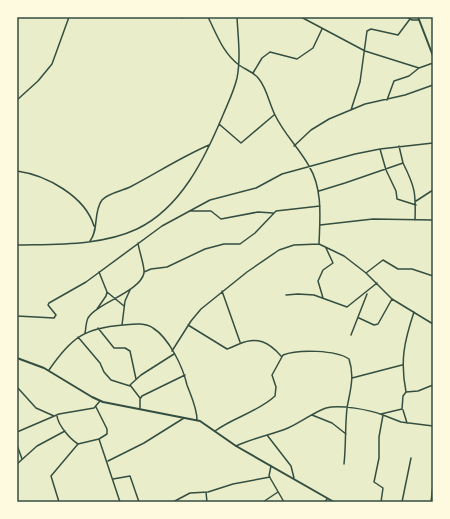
<svg xmlns="http://www.w3.org/2000/svg" width="450" height="519" viewBox="0 0 450 519" font-family="Ubuntu,sans-serif">
  <style>
    .lines { fill: none; stroke-linecap: round; stroke-linejoin: round }
    .minor { stroke: #344e41; stroke-width: 1.5 }
    .tertiary { stroke: #344e41; stroke-width: 2 }
    .neatline { fill: none; stroke: #344e41; stroke-width: 1.5 }
  </style>
  <rect width="100%" height="100%" fill="#e9edc9"/>
  <g class="lines">
    <path class="minor" d="M181 17 182 18
      M208 17C217 35 223 53 239 65 246 70 254 72 259 79 267 89 269 103 275 115 284 134 299 148 309 166 323 189 320 218 319 244
      M301 17 365 51 419 68 433 63
      M407 17 412 20H419
      M253 73 262 58 270 52 297 59 313 48 322 29
      M17 100 38 81 52 64 69 17
      M387 100 394 81 409 76 419 68
      M351 110 360 82 367 31 371 29 398 35 410 19
      M219 124 241 143 274 115
      M294 146 311 130 329 119 365 104 405 95 433 85
      M380 149 386 170 396 191 397 199 416 205
      M403 163C415 187 416 193 415 220
      M17 171C46 175 85 196 94 226
      M319 191 345 183 403 163 399 146
      M416 201 433 190
      M189 211H211L221 219 258 212 273 213
      M320 225 373 219 433 220
      M90 241C99 230 93 212 102 200 108 193 122 191 130 187 157 173 181 157 209 145
      M17 245C56 244 101 246 137 229 181 208 205 158 223 115 228 103 234 91 237 78 241 58 238 37 237 17
      M99 272 107 292 124 306
      M144 272 151 269 167 267 205 249 224 244H240L255 233 276 211 320 206
      M366 273 383 260 398 269H412L433 276
      M222 291 240 342
      M286 295 298 294 314 295 347 307 377 283
      M323 298 318 281 323 270 333 263 326 248
      M97 309 106 296 107 292
      M17 316 54 318 56 315 48 305 49 303 86 282 162 226 210 200 256 188 282 174 355 154 380 149 433 143
      M359 318 374 325 378 324 392 299
      M122 325 125 301 130 290
      M188 325 227 349C231 348 234 346 239 344 257 336 269 342 281 356
      M98 328 114 348H125L130 351 136 379
      M85 333C86 328 86 322 88 318 97 303 140 292 144 273 145 267 139 251 138 243
      M351 335 367 294
      M78 337 100 363 104 372 111 380 130 386
      M172 351 191 321 201 309 247 272 279 250 294 245 319 244 344 256 366 273 392 299 433 324
      M49 370C71 338 84 328 123 325 133 324 145 322 153 328 169 338 183 367 187 385 191 396 197 408 197 420
      M352 378 402 365
      M17 387 36 408 54 416
      M406 392 418 391 433 385
      M140 398 130 385 141 375 174 354
      M96 407 107 429V434L99 439 120 502
      M140 409V399L142 396 185 375
      M403 410 407 423
      M381 414 402 409 403 396 406 392C400 361 404 342 414 312
      M312 415 332 423 346 434
      M383 415 401 422 433 426
      M57 416C58 425 70 439 78 444L99 439
      M215 431C234 417 258 412 275 396L276 387 272 375 283 355C298 349 336 350 349 359 355 377 350 391 347 408 345 427 346 446 344 464
      M17 432 59 414 94 408 100 401
      M267 435 291 466 294 478
      M17 445 22 459
      M236 446C253 438 271 435 288 428 300 423 314 412 326 408 340 404 370 410 383 415L379 437V458L374 482 383 488 381 502
      M108 461 144 443 184 418
      M17 464 37 446 65 431
      M271 466 269 476 284 502
      M113 479 130 476 139 502
      M206 492 207 502
      M59 502 51 476 78 444
      M173 502 190 493 208 492 233 484 270 477
      M263 502 278 492
      M325 502 327 499
      M402 502 411 458
      M431 502 433 485"/>
    <path class="tertiary" d="M418 17 433 56
      M17 358 44 368 92 397 103 402 200 421 236 446 334 502"/>
  </g>
  <rect width="450" height="519" fill="none" stroke="#fefae0" stroke-width="36"/>
  <rect x="18" y="18" width="414" height="483" class="neatline"/>
</svg>
